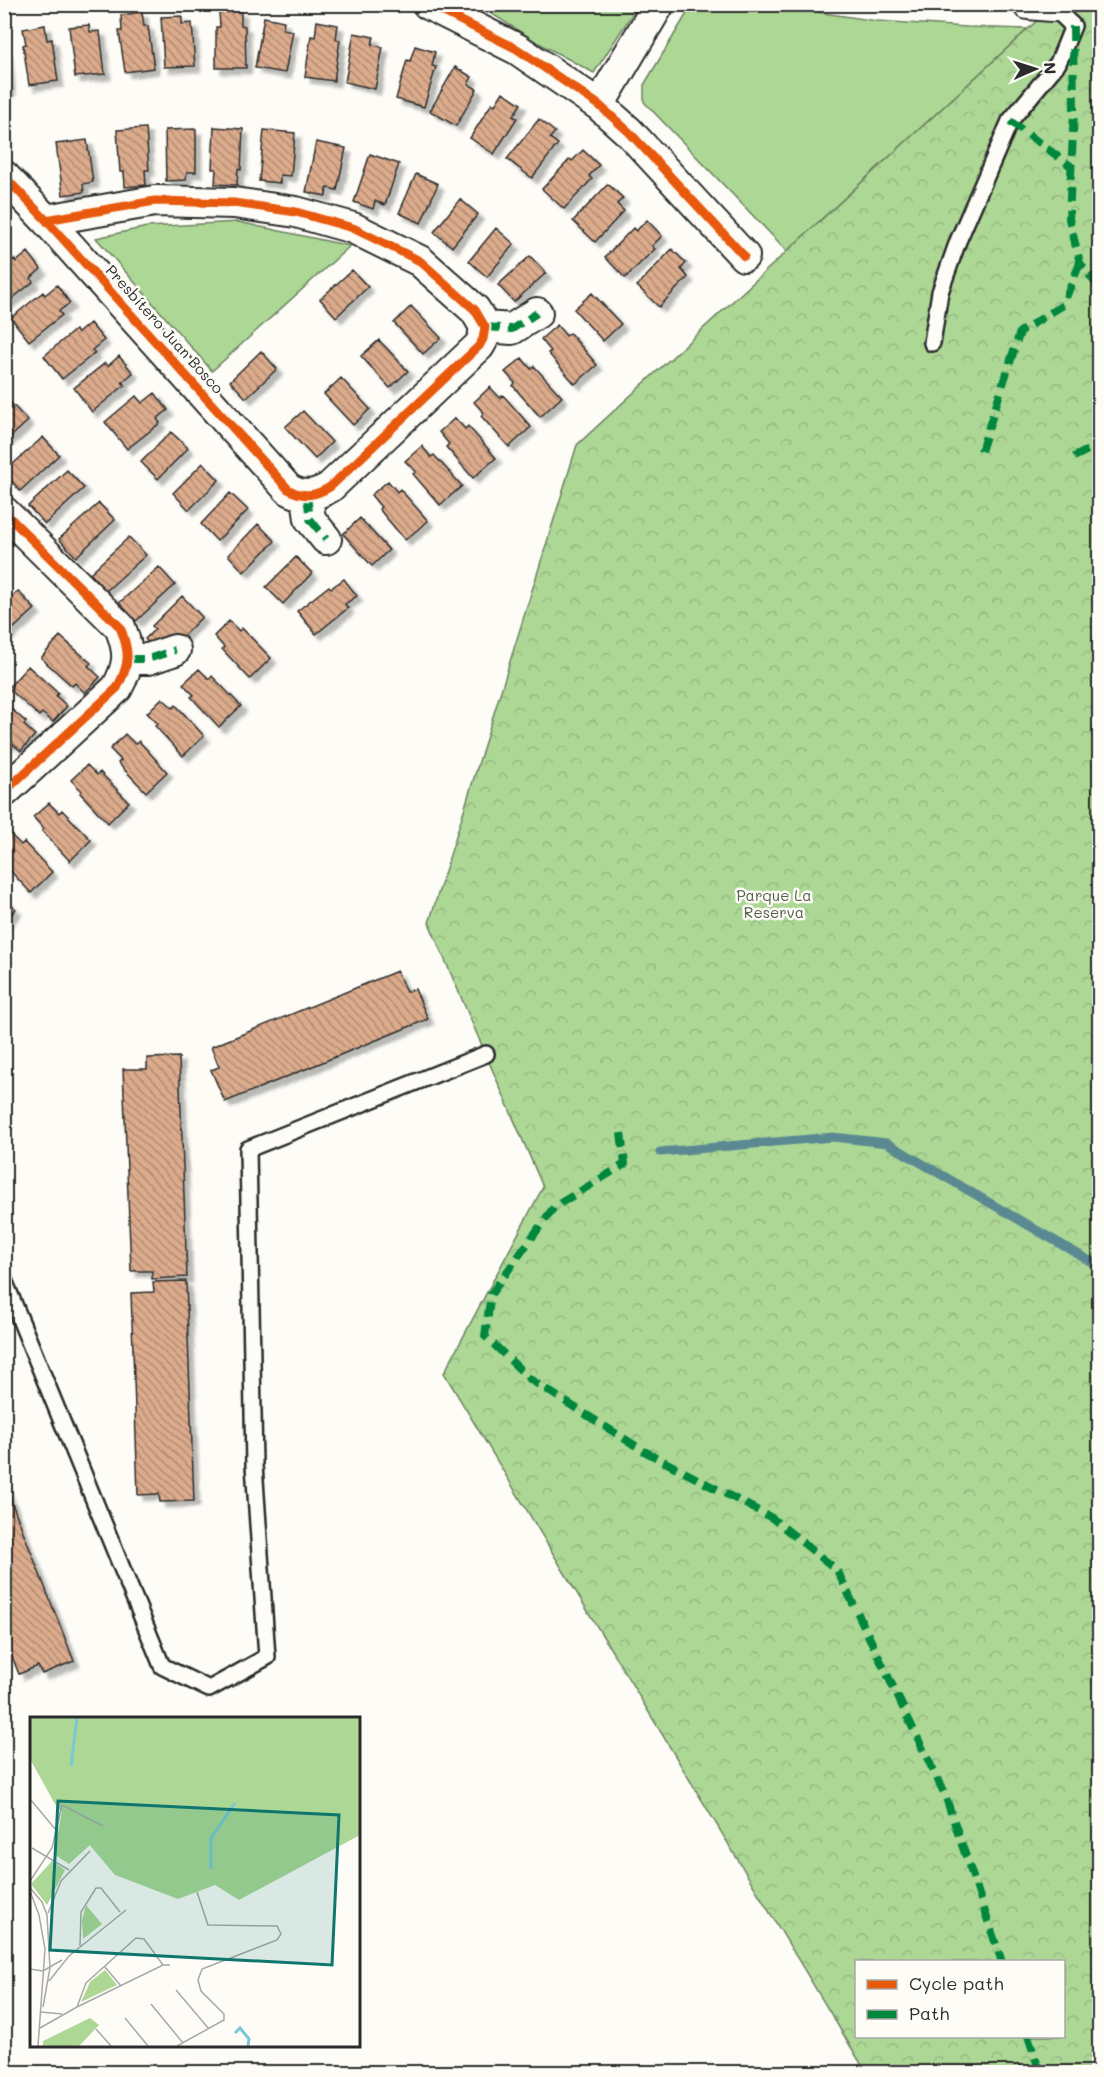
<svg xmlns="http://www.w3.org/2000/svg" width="1104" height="2077" viewBox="0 0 1104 2077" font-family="Mali,sans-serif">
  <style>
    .grass { fill: #acd795; stroke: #6c8160; stroke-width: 1.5 }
    .park { fill: url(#park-crowns); stroke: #6c8160; stroke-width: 1.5; fill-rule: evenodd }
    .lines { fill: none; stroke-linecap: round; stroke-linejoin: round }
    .stream { stroke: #5a8992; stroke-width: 9 }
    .building { fill: url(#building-back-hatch); stroke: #2b2b2b; stroke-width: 1.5; filter: url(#shadow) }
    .service-casing { stroke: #2b2b2b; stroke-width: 20 }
    .minor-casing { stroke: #2b2b2b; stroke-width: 34 }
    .service { stroke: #fdfcf7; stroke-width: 15 }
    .minor { stroke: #fdfcf7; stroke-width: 30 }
    .quiet { stroke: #00873e; stroke-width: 8; stroke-dasharray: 15 8; stroke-linecap: butt }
    .cycleway-casing { stroke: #fdfcf7; stroke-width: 13 }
    .cycleway { stroke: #e8590c; stroke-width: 9 }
    .labels { text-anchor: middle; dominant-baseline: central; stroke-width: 5; stroke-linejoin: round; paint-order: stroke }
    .street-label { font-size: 15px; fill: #2b2b2b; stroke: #fdfcf7 }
    .park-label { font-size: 15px; fill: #525f4b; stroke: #fdfcf7 }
    .inset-river { fill: none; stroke: #79c7d7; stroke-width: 3 }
    .inset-road { fill: none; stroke: #a9a8a5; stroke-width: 1.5 }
    .view { fill: #0f766e; fill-opacity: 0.15; stroke: #0f766e; stroke-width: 3 }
    .inset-edge { fill: none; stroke: #2b2b2b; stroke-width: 3 }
  </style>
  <defs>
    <pattern id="park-crowns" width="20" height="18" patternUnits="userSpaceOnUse" patternTransform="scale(1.5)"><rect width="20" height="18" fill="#acd795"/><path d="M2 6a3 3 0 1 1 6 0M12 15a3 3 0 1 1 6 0" fill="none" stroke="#94b981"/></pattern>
    <pattern id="building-back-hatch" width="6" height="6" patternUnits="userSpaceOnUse" patternTransform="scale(1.5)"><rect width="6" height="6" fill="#dbab8c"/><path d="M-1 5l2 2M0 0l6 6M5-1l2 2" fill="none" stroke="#b28b73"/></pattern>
    <filter id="shadow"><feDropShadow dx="5.5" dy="5.5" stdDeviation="1.5" flood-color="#0004"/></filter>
  </defs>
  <rect width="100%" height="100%" fill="#fdfcf7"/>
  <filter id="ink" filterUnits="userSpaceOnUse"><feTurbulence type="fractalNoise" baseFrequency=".0167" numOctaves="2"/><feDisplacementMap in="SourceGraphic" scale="12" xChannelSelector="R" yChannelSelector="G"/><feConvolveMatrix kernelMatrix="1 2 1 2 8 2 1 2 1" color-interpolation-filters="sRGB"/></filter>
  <g filter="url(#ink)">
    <path class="grass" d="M478 5H638L594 73 535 41Z
      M692 5H770L877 21 967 27 1028 29 787 251 644 102V85Z
      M238 222 350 246 212 371 96 238 147 227Z"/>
    <path class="park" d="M1054 5H1099V2072H866L444 1373 543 1187 429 923 577 445ZM856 1962H1064V2036H856Z"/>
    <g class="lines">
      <path class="stream" d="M660 1152 833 1137 887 1143 1100 1267"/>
    </g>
    <path class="building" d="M241 11V25L245 26 246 68H216V27H220L219 12Z
      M142 12 144 26H148L154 68 125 72 119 31H122L121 15Z
      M182 16V24L192 23 195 66 164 67 161 17Z
      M264 17 284 21 283 29 293 31 285 73 255 68Z
      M317 21 338 25 336 39 340 40 334 81 305 77 311 36 315 37Z
      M45 25 47 40 52 39 58 81 29 85 23 45 26 44 23 29Z
      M89 25 90 32 100 31 105 74 75 77 69 27Z
      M354 33 374 37 372 45 383 47 375 89 345 82Z
      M415 46 435 52 432 66 436 67 424 107 396 99 407 60 410 61Z
      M4 49H6L10 91 4 92Z
      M455 67 472 77 468 84 477 89 456 126 430 111Z
      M503 92 521 104 513 116 517 118 494 154 470 138 492 103 495 105Z
      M539 119 555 132 550 138 558 144 532 178 507 159Z
      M214 127 243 129 241 170 238 169 237 185 215 184 216 169H212Z
      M146 128 149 170H145L146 185 125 187 124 172H120L117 130Z
      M196 129V172H187L186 180 166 181 165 130Z
      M264 130 295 133 291 176 280 175V183L259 181Z
      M87 140 93 182 83 184 84 192 63 195 56 144Z
      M316 142 346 148 337 190 327 188 326 196 306 192Z
      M583 150 599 165 589 176 592 179 564 209 542 189 570 159 572 161Z
      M370 154 399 164 385 205 375 201 373 209 354 202Z
      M416 174 438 184 421 223 399 213Z
      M608 184 623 198 617 204 624 211 595 242 573 221Z
      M460 199 478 214 452 247 434 232Z
      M647 220 662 236 652 246 655 249 625 278 605 257 633 228 636 231Z
      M496 228 514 244 487 277 469 261Z
      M672 249 686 263 681 269 688 277 659 307 637 286Z
      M28 252 41 269 31 278 33 282 4 305V267L14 259 16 262Z
      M530 256 546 273 514 302 498 285Z
      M352 270 368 287 336 317 320 299Z
      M57 285 70 303 59 311 62 315 29 341 11 318 43 292 45 295Z
      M592 293 621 324 603 341 574 309Z
      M411 306 441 338 423 354 394 323Z
      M90 323 104 340 92 350 95 353 62 379 44 356 75 330 78 333Z
      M557 325 566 336 570 333 597 365 575 384 548 353 551 351 541 339Z
      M379 340 408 371 390 388 361 356Z
      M261 351 277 369 246 398 230 381Z
      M119 356 133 373 122 382 125 385 92 412 74 388 105 363 108 366Z
      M522 358 531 369 534 366 562 397 540 417 513 386 515 383 505 372Z
      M341 378 370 409 353 425 324 394Z
      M490 387 500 398 503 395 531 427 509 447 481 416 484 413 474 402Z
      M155 393 168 410 157 419 160 423 127 449 105 422 136 396 142 403Z
      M11 403 28 421 4 443V410Z
      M303 411 332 442 315 459 285 427Z
      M455 418 465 429 468 426 496 458 473 478 446 447 449 444 439 432Z
      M171 432 188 448 158 479 141 462Z
      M43 437 59 455 20 491 4 472Z
      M422 446 431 457 434 455 462 486 440 505 413 474 416 472 405 461Z
      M203 463 219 480 189 510 173 493Z
      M67 470 84 488 45 524 28 506Z
      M388 481 397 492 400 489 428 521 405 540 379 509 381 507 371 495Z
      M230 493 248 510 217 541 201 524Z
      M99 503 115 520 76 557 59 539Z
      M360 518 389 550 372 566 343 534Z
      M258 524 275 541 244 572 228 555Z
      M129 537 146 555 106 591 90 573Z
      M296 557 312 573 283 604 266 587Z
      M159 567 175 585 136 621 119 603Z
      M344 579 357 596 345 604 348 608 316 634 297 611 329 586 331 588Z
      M18 591 35 609 4 637V604Z
      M182 596 202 617 174 645 160 654 145 639 155 629 152 626Z
      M229 621 239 631 242 628 271 658 250 679 222 649 224 647 214 636Z
      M60 636 91 663 88 666 100 677 85 693 75 683 72 686 41 658Z
      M28 666 58 693 56 696 67 706 53 722 42 713 39 716 8 688Z
      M199 669 209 679 212 676 241 706 219 727 191 697 194 695 183 684Z
      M162 698 173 708 176 705 204 736 183 756 155 726 158 724 147 713Z
      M4 703 26 722 24 725 35 735 21 751 10 742 7 745 4 743Z
      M125 734 135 744 139 741 167 772 146 792 118 763 121 760 110 749Z
      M87 765 97 775 100 772 129 802 108 823 80 793 82 791 71 780Z
      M49 803 59 813 62 810 91 840 70 861 42 831 44 829 33 817Z
      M10 834 21 845 24 842 52 872 31 893 4 864V840Z
      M4 899 16 909 4 923Z
      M397 971 406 992 415 989 428 1019 225 1102 211 1070 219 1067 211 1047Z
      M179 1057 187 1277 152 1279V1271H131L123 1069H147V1058Z
      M186 1281 194 1501 160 1502 159 1494 138 1495 131 1293 154 1292 153 1282Z
      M4 1483 74 1661 42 1674 38 1666 19 1674 4 1637Z"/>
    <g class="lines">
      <defs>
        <path id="service" d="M932 343 940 292 958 241 1010 121 1058 63 1073 26 1052 6
          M4 1280 162 1666 209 1689 267 1657 254 1465 248 1149 486 1054"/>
        <path id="minor" d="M428 4 517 49 599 105 629 132 744 256
          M1028 4 1052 6
          M599 105 659 4
          M4 176 46 220 288 489C303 498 315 496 330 487L479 346 483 339 485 327 475 310 420 261 353 228 296 212 234 203 155 201 46 220
          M485 327 512 329 537 313
          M307 496 310 519 326 539
          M4 512 120 627C130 652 130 664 117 688L4 792
          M128 659H148L175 650"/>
      </defs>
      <use href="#service" class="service-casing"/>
      <use href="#minor" class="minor-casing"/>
      <use href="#service" class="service"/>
      <use href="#minor" class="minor"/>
      <path class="quiet" d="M1073 26 1074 111 1069 219 1080 263 1100 289
        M1010 121 1072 167
        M485 327 512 329 537 313
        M981 451 1020 332 1063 305 1080 263
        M1074 457 1100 444
        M307 496 310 519 326 539
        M128 659H148L175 650
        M621 1133 625 1164 554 1207 491 1294 485 1336 531 1380 644 1451 772 1518 837 1570 945 1795 1002 1962
        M1028 2036 1040 2072"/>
      <defs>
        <path id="cycleway" d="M428 4 517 49 599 105 629 132 744 256
          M4 176 46 220 288 489C303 498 315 496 330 487L479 346 483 339 485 327 475 310 420 261 353 228 296 212 234 203 155 201 46 220
          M4 512 120 627C130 652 130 664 117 688L4 792"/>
      </defs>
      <use href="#cycleway" class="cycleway-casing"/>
      <use href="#cycleway" class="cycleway"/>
    </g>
  </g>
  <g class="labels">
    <g class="street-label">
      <text transform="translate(165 329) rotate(48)">Presbítero Juan Bosco</text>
    </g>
    <g class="park-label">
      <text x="774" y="895">Parque La<tspan x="774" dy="17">Reserva</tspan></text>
    </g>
  </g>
  <g transform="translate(30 1717)">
    <rect width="330" height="330" fill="#fdfcf7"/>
    <path d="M32 94 60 128 39 147 24 137ZM22 144 35 153 17 188 1 167ZM56 188 72 207 53 222 52 203ZM75 253 87 268 51 285 60 265ZM60 301 69 308 49 329H13V324Z" fill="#acd795"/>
    <path d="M0 1H330V118L209 183 185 168 148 182 85 158 25 87 0 42Z" fill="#acd795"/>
    <path class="inset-river" d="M41 49 47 1M181 152V121L205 86M205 316 210 311 219 322 218 329"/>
    <path class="inset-road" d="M0 82 26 113M2 131 39 153M0 164 22 131 32 88 73 109M0 171 12 185 17 198 20 251 13 290M0 174 9 198 15 232 8 329M18 196 31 164 60 134M50 229 51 195 66 171H71L90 195M75 250 91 269M0 252 13 254 32 243M19 264 39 239 96 193M146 273 179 312M121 287 153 326M47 290 56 266 106 221 114 222 133 248M11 295 32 297M95 301 118 329M10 311 47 290 133 248H140M66 312 81 329M147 329 194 303V297L171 274 168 263 172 252 247 223 251 217 247 209 178 208 167 175"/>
    <path class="view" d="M28 84 309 98 302 248 20 233Z"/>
    <rect width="330" height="330" class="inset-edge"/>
  </g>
  <rect width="1104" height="2077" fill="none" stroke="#fdfcf7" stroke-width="24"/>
  <rect x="12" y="12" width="1080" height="2053" fill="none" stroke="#2b2b2b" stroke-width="2" filter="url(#ink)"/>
  <rect x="855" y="1960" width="210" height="78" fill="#fdfcf7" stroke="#a9a8a5" stroke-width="1.5"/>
  <rect x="867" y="1980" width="30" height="9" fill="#e8590c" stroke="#a9a8a5" stroke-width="1.5"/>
  <text x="909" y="1990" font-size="18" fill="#2b2b2b">Cycle path</text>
  <rect x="867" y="2010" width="30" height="9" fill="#00873e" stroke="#a9a8a5" stroke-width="1.5"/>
  <text x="909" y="2020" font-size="18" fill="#2b2b2b">Path</text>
  <g transform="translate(1035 69) rotate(87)" stroke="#fdfcf7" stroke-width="4.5" paint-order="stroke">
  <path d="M0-4.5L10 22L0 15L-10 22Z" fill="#2b2b2b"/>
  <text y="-9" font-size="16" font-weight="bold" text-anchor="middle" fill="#2b2b2b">N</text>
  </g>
</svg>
